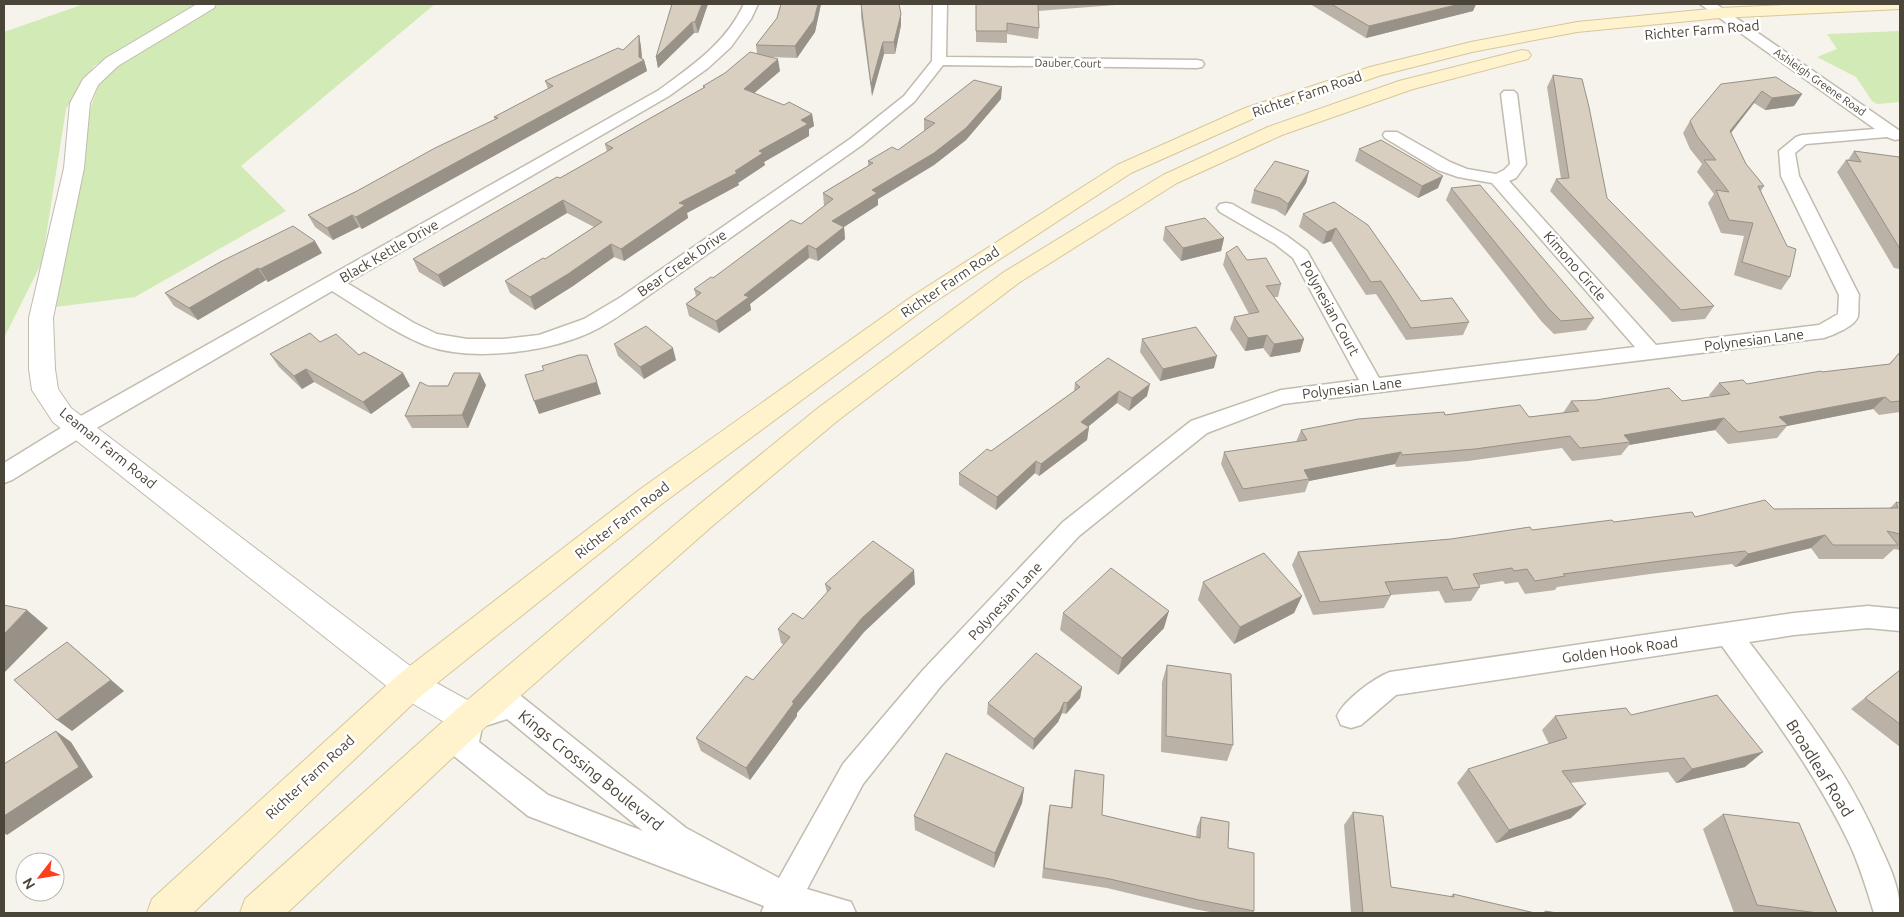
<svg xmlns="http://www.w3.org/2000/svg" width="1904" height="917" viewBox="0 0 1904 917" font-family="Ubuntu,sans-serif">
  <style>
    .green { fill: #d2eab5 }
    .lines { fill: none; stroke-linecap: round; stroke-linejoin: round }
    .minor-casing { stroke: #c2bbae; stroke-width: 3 }
    .tertiary-casing { stroke: #c2bbae; stroke-width: 2 }
    .secondary-casing { stroke: #d6c79b; stroke-width: 2 }
    .minor { fill: #fff; fill-rule: evenodd }
    .tertiary { fill: #fff; fill-rule: evenodd }
    .secondary { fill: #fff3cd; fill-rule: evenodd }
    .wall { fill: #bab2a6 }
    .shaded-wall { fill: #979187 }
    .building { fill: #d8cfc1; stroke: #979187 }
    .labels { text-anchor: middle; dominant-baseline: central; stroke-width: 5; stroke-linejoin: round; paint-order: stroke }
    .far-street-label { font-size: 11px; fill: #4b4439; stroke: #fff }
    .street-label { font-size: 14px; fill: #4b4439; stroke: #fff }
    .near-street-label { font-size: 16px; fill: #4b4439; stroke: #fff }
  </style>
  <rect width="100%" height="100%" fill="#f6f3ec"/>
  <path class="green" d="M84 4H198L94 66 66 109 42 262 4 338V32Z
    M216 4H435L241 166 286 211 135 297 55 307 91 106 99 85 117 64Z
    M1900 31V102L1877 104 1872 101 1856 77 1817 57 1837 49 1827 34Z"/>
  <g class="lines">
    <defs>
      <path id="minor" d="M744 4H758L751 19 731 47 708 68 669 96 347 283 414 323 437 334 467 339H503L539 335 584 319 621 297 850 139 904 96 932 61 933 4H947L946 57 1197 60 1202 61 1204 64 1202 67 1197 68 943 65 914 102 862 145 635 305C623 313 612 321 599 328 555 352 472 363 425 345 392 332 362 309 332 291L88 433 12 480 4 483V463L72 421 659 90C693 65 726 43 744 4Z
        M1700 4H1716L1900 131V139L1895 140 1887 137 1806 144 1795 153 1799 176 1859 295C1858 302 1859 309 1858 316 1856 326 1833 335 1824 338L1283 404 1207 433 1079 536 941 686 863 784 807 889 851 902 856 913H761L764 906 528 816 454 756 450 747 460 710 511 693 521 696 686 828 779 878 843 764 923 670 1063 522 1191 421 1281 390 1359 380 1293 258 1275 244 1220 212 1217 208 1220 204 1226 203 1232 204 1287 236 1307 251 1379 378 1635 347 1492 183 1458 177 1438 170 1385 138 1383 135 1385 132H1397L1450 162 1467 169 1496 174 1504 170 1510 164 1501 94 1504 91H1514L1517 94 1526 164 1516 178 1509 181 1656 345 1819 325 1838 314 1839 295 1781 176 1779 151 1796 137 1802 135 1875 129ZM507 719 643 831 548 795 479 742 482 727Z
        M1868 606 1900 609V631L1868 628 1794 635 1749 642C1799 707 1849 772 1881 848 1891 869 1900 889 1900 913H1874C1867 890 1860 867 1850 845 1816 773 1768 710 1722 646L1396 695 1361 725 1351 728 1341 725 1337 716C1344 700 1374 678 1390 672L1794 613Z"/>
      <path id="tertiary" d="M197 4H216L214 8 118 66 98 85 90 103 84 168 53 318 55 369 58 389 71 408 422 675 482 708 487 719 482 730 470 734 458 730 398 695 53 422 32 390 29 369V318L64 168 70 103 83 79 106 58Z"/>
      <path id="secondary" d="M1804 4H1900V9L1720 18 1577 32 1472 52 1382 75 1259 116 1131 173 930 305 659 506 422 695 193 913H147L152 899 398 675 639 490 914 295 1117 165 1245 108 1370 67 1471 42 1577 22 1720 8Z
        M1522 50 1528 51 1531 55 1528 59 1413 89 1282 135 1177 183 1020 282 836 422 710 528 482 730 287 913H240L245 899 458 708 690 512 818 408 1004 272 1163 175 1268 127 1399 81Z"/>
    </defs>
    <use href="#minor" class="minor-casing"/>
    <use href="#tertiary" class="tertiary-casing"/>
    <use href="#secondary" class="secondary-casing"/>
    <use href="#minor" class="minor"/>
    <use href="#tertiary" class="tertiary"/>
    <use href="#secondary" class="secondary"/>
  </g>
  <path class="wall" d="M673 4H708L698 33H694L658 68 656 57Z
    M781 4H821L815 32 797 58 770 57 780 71 754 93 784 105 812 114 814 126 809 129V136L764 162 765 165 738 183 739 185 687 213 688 218 624 261 614 257 573 286 535 310 510 293 505 281 545 259 594 227 567 213 444 287 419 272 413 259 607 152 605 144 703 88V86L757 54 756 45 777 18Z
    M976 4H1128L1038 11 1039 28 1038 39 1007 34V43L976 42Z
    M1310 4H1476L1473 11 1366 38Z
    M861 5 901 14V25L895 54H884L872 96 861 17Z
    M639 35 641 47 642 58 644 60 647 71 362 229 359 227 333 240 315 227 308 215 357 191 495 119 494 117 548 89 545 81 623 50Z
    M1553 75 1607 198 1714 306 1705 319 1672 322 1550 191 1556 179H1561L1547 87Z
    M1721 84 1802 94 1794 106 1765 110 1754 103 1731 133 1746 164 1764 186 1761 191 1790 277 1781 290 1734 275 1744 236 1721 233 1708 203 1714 194 1697 172 1702 164 1690 149 1683 133 1690 121Z
    M1001 99 966 140 934 165 878 199V205L844 227 845 239 818 261 809 258 750 304 751 310 719 333 689 316 686 304 696 296 694 289 801 224 824 206 823 193 868 166V161L898 150 924 131V119Z
    M1359 149 1438 188 1418 198 1355 161Z
    M1854 151 1900 159V269L1894 268 1837 172 1846 160H1848Z
    M1309 171 1306 183 1285 216 1276 210 1251 203 1254 190Z
    M1451 188 1594 318 1586 330 1554 334 1542 322 1446 200Z
    M1334 202 1421 301 1469 322 1463 335 1406 340 1376 294 1366 295 1331 241 1323 244 1299 227 1303 214Z
    M1165 227 1224 238 1221 251 1181 261 1163 240Z
    M322 253 268 282 266 280 198 320 174 306 165 293 222 261Z
    M1226 253 1247 260 1281 284 1278 297H1274L1304 339 1300 352 1270 357 1263 348 1245 351 1230 329 1234 317 1249 314 1223 265Z
    M1142 339 1214 368 1160 381 1140 352Z
    M320 342 359 355 403 373 410 386 371 414 314 382 302 389 279 367 270 354Z
    M614 344 676 360 644 379 618 356Z
    M1900 352V412L1879 415 1873 409 1787 426 1777 438 1728 444 1715 430 1629 445 1621 455 1572 461 1562 448 1468 461 1396 467 1395 464 1309 481 1305 492 1239 502 1221 464 1224 452 1296 442 1301 430 1445 415 1529 417 1563 413 1571 401H1682L1711 397 1709 395 1719 383 1747 384 1822 372 1889 364Z
    M1075 383 1147 396 1129 411 1117 403 1088 427H1089L1087 440 1039 476 1035 473 996 510 959 485V473L991 451 1074 391Z
    M486 385 468 428H412L405 416 428 386Z
    M1896 502 1900 503V550L1894 549 1883 559H1819L1811 548 1735 567 1732 564 1650 574 1557 587 1555 590 1525 594 1518 582 1505 584 1503 581 1479 585 1480 587 1471 601 1445 603 1439 591 1391 595 1384 608 1313 615 1292 565 1298 552 1451 539 1532 530 1614 522 1695 517 1774 509 1890 508Z
    M1203 582 1302 596 1294 613 1234 644 1198 600Z
    M825 584H915L864 632 797 713V716L750 780 701 751 696 738 753 680 784 645 781 643 778 629 803 619 827 593Z
    M1063 613 1164 628 1118 675 1060 630Z
    M1167 665 1233 745 1227 761 1161 752 1162 682Z
    M1900 670V747L1851 709Z
    M1082 687 1080 698 1066 714 1062 713 1058 722 1033 750 987 714 988 703Z
    M1631 715 1745 767 1676 783 1668 772 1570 783 1571 818 1496 843 1457 783 1468 769 1549 744 1542 730 1555 716Z
    M1075 770 1102 815 1196 837 1197 827 1201 817 1228 848 1254 911 1253 913H1215L1194 909 1107 888 1042 878 1048 815 1050 805 1071 808 1073 781Z
    M1024 788 1022 803 994 868 915 830 914 816Z
    M1353 812 1391 887 1450 897 1453 894 1535 913H1351L1344 825Z
    M1723 814 1837 913H1734L1703 829Z"/>
  <path class="shaded-wall" d="M702 4H708L698 33 695 22Z
    M818 4H821L815 32 797 58 795 46Z
    M1460 4H1476L1473 11 1366 38 1369 26Z
    M901 14V25L895 54 894 42Z
    M692 22 694 33 658 68 656 57Z
    M639 35 641 47 642 61 644 60 647 71 362 229 356 217 639 57Z
    M883 42 884 54 872 96 871 85Z
    M778 59 780 71 745 101 744 89Z
    M1002 87 1001 99 966 140 934 165 878 199V205L833 234 832 221Z
    M1762 91 1754 103 1723 143 1730 131Z
    M1802 94 1794 106 1765 110 1772 98Z
    M812 114 814 126 809 129V136L764 162 765 165 738 183 739 185 687 213 688 218 624 261 621 249 679 203 735 171 759 151 801 120Z
    M1309 171 1306 183 1285 216 1288 204Z
    M1443 176 1438 188 1418 198 1422 186Z
    M563 200 567 213 444 287 438 275Z
    M352 215 359 227 333 240 327 228Z
    M844 227 845 239 818 261 816 249Z
    M1336 228 1331 241 1323 244 1327 232Z
    M1224 238 1221 251 1181 261 1183 248Z
    M315 241 322 253 268 282 260 269Z
    M611 244 614 257 573 286 535 310 530 297Z
    M808 245 809 258 750 304 751 310 719 333 716 321 744 295Z
    M258 268 266 280 198 320 189 308Z
    M1267 335 1263 348 1245 351 1248 338Z
    M1304 339 1300 352 1270 357 1274 344Z
    M673 348 676 360 644 379 640 367Z
    M1217 356 1214 368 1160 381 1163 369Z
    M306 369 314 382 302 389 294 376Z
    M403 373 410 386 371 414 363 402Z
    M480 373 486 385 468 428 462 415Z
    M597 382 601 394 539 414 534 401Z
    M1150 384 1147 396 1129 411 1132 398Z
    M1119 391 1117 403 1079 434 1081 422Z
    M1885 397 1873 409 1787 426 1779 417Z
    M1724 418 1715 430 1629 445 1630 442 1624 435Z
    M1089 427 1087 440 1039 476 1041 464Z
    M1401 452 1395 464 1309 481V479L1304 470Z
    M1036 461 1035 473 996 510 997 497Z
    M1825 535 1811 548 1735 567 1748 554Z
    M914 570 915 584 864 632 797 713V716L750 780 746 768 792 702 862 618Z
    M1302 596 1294 613 1234 644 1240 627Z
    M27 610 48 628 4 673V634Z
    M1169 611 1164 628 1118 675 1122 658Z
    M67 642 124 691 72 731 57 720Z
    M1082 687 1080 698 1066 714 1067 703Z
    M1064 702 1062 713 1058 722 1033 750 1034 739Z
    M56 731 71 742 93 777 7 835 4 833V816Z
    M1763 752 1745 767 1676 783 1692 769Z
    M1024 788 1022 803 994 868 995 853Z
    M1586 804 1571 818 1496 843 1509 830Z"/>
  <path class="building" d="M672 4H702L695 22H692L656 57Z
    M781 4H818L814 20 795 46 756 45 777 18Z
    M861 4H899L901 14 894 42H883L871 85Z
    M976 4H1038L1039 28 1007 23V31H976Z
    M1331 4H1460L1369 26Z
    M639 35V57L644 60 356 217 352 215 327 228 308 215 357 191 435 148 498 118 494 117 553 86 545 81 618 48 623 50Z
    M750 52 778 59 744 89 784 105 789 102 812 114 801 120 808 124 759 151 763 153 735 171 737 173 679 203 685 205 621 249 611 244 568 274 530 297 505 281 543 258 545 259 602 222 563 200 438 275 413 259 557 177 560 178 613 148 605 144 705 87 703 86 725 73Z
    M1553 75 1582 79 1589 107 1607 198 1714 306 1681 310 1556 179 1569 178Z
    M1776 77 1802 94 1772 98 1762 91 1730 131 1746 164 1764 186H1758L1787 246 1796 249 1790 277 1742 262 1753 223 1729 220 1716 190 1729 192 1704 160H1716L1697 136 1690 121 1721 84Z
    M974 80 1002 87 966 128 934 153 872 190 877 193 832 221 844 227 816 249 808 245 744 295 749 297 716 321 686 304 701 293 694 289 711 277 713 278 791 220 801 224 833 199 823 193 873 163 868 161 892 147 898 150 935 123 924 119Z
    M1381 140 1443 176 1422 186 1359 149Z
    M1854 151 1899 157 1900 159V249L1846 160 1861 162Z
    M1275 161 1309 171 1288 204 1280 198 1254 190Z
    M1480 185 1594 318 1561 321 1549 309 1451 188Z
    M1334 202 1368 225 1421 301 1452 298 1469 322 1411 328 1381 281 1371 282 1336 228 1327 232 1303 214Z
    M1205 218 1224 238 1183 248 1165 227Z
    M293 226 315 241 260 269 258 268 189 308 165 293 222 261Z
    M1237 246 1247 260 1266 258 1281 284 1266 286 1304 339 1274 344 1267 335 1248 338 1234 317 1259 312 1226 253Z
    M646 326 673 348 640 367 614 344Z
    M1196 327 1217 356 1163 369 1142 339Z
    M310 333 320 342 336 334 359 355 364 352 403 373 363 402 306 369 294 376 270 354Z
    M1900 352V401L1891 402 1885 397 1779 417 1788 425 1738 432 1724 418 1624 435 1630 442 1580 448 1570 436 1475 449 1402 455 1401 452 1304 470 1309 479 1243 489 1224 452 1307 440 1301 430 1358 419 1444 412 1445 415 1520 405 1529 417 1579 411 1571 401 1596 400 1669 388 1682 401 1730 394 1719 383 1743 380 1747 384 1821 371 1822 372 1890 364Z
    M579 355H587L597 382 534 401 525 375 544 370 542 366Z
    M1108 358 1150 384 1132 398 1119 391 1081 422 1089 427 1041 464 1036 461 997 497 959 473 987 449 991 451 1080 387 1075 383Z
    M454 373H480L462 415 405 416 420 382 428 386H448Z
    M1765 500 1774 509 1898 508 1896 502 1900 503V534L1887 531 1898 545H1833L1825 535 1748 554 1745 551 1661 561 1563 574 1565 576 1535 581 1527 569 1514 571 1512 568 1473 574 1480 587 1453 590 1447 577 1385 582 1391 595 1320 602 1298 552 1451 539 1530 527 1532 530 1612 520 1614 522 1692 512 1695 517Z
    M873 541 914 570 862 618 792 702 794 703 746 768 696 738 746 676 753 680 790 637 778 629 793 613 803 619 831 588 825 584Z
    M1264 553 1302 596 1240 627 1203 582Z
    M1111 568 1169 611 1122 658 1063 613Z
    M4 605 27 610 4 634Z
    M67 642 111 680 57 720 14 680Z
    M1036 653 1082 687 1067 703 1064 702 1060 711 1034 739 988 703Z
    M1167 665 1231 674 1233 745 1166 736Z
    M1900 670V724L1865 698Z
    M1717 695 1763 752 1692 769 1684 758 1562 771 1586 804 1509 830 1468 769 1567 738 1555 716 1626 708 1631 715Z
    M56 731 79 767 4 816V764Z
    M946 753 1024 788 995 853 914 816Z
    M1075 770 1104 775 1102 815 1200 838 1201 817 1229 822 1228 848 1254 853V911L1199 900 1110 879 1044 868 1050 805 1072 808Z
    M1353 812 1383 816 1391 887 1454 897 1453 894 1535 913H1363Z
    M1723 814 1799 823 1837 913H1818L1757 905Z
    M1545 911 1557 913H1545Z"/>
  <g class="labels">
    <g class="far-street-label">
      <text transform="translate(1068 63) rotate(1)">Dauber Court</text>
      <text transform="translate(1820 82) rotate(35)">Ashleigh Greene Road</text>
    </g>
    <g class="street-label">
      <text transform="translate(1702 30) rotate(-5)">Richter Farm Road</text>
      <text transform="translate(1307 94) rotate(-19)">Richter Farm Road</text>
      <text transform="translate(389 251) rotate(-30)">Black Kettle Drive</text>
      <text transform="translate(682 263) rotate(-35)">Bear Creek Drive</text>
      <text transform="translate(1575 266) rotate(49)">Kimono Circle</text>
      <text transform="translate(950 282) rotate(-34)">Richter Farm Road</text>
      <text transform="translate(1330 308) rotate(61)">Polynesian Court</text>
      <text transform="translate(1754 340) rotate(-7)">Polynesian Lane</text>
      <text transform="translate(1352 388) rotate(-7)">Polynesian Lane</text>
      <text transform="translate(108 448) rotate(39)">Leaman Farm Road</text>
      <text transform="translate(622 520) rotate(-38)">Richter Farm Road</text>
      <text transform="translate(1005 601) rotate(-47)">Polynesian Lane</text>
      <text transform="translate(1620 650) rotate(-8)">Golden Hook Road</text>
      <text transform="translate(310 777) rotate(-43)">Richter Farm Road</text>
    </g>
    <g class="near-street-label">
      <text transform="translate(1820 768) rotate(58)">Broadleaf Road</text>
      <text transform="translate(591 770) rotate(39)">Kings Crossing Boulevard</text>
    </g>
  </g>
  <rect width="1904" height="917" fill="none" stroke="#4b4439" stroke-width="10"/>
  <g transform="translate(40 877) rotate(239)"><circle r="24" fill="#ffffff" stroke="#b7b4b0"/>
  <path d="M0-4L9 19L0 12L-9 19Z" fill="#fc3f1d"/>
  <text y="-8" font-size="14" font-weight="bold" text-anchor="middle" fill="#4b4439">N</text>
  </g>
</svg>
